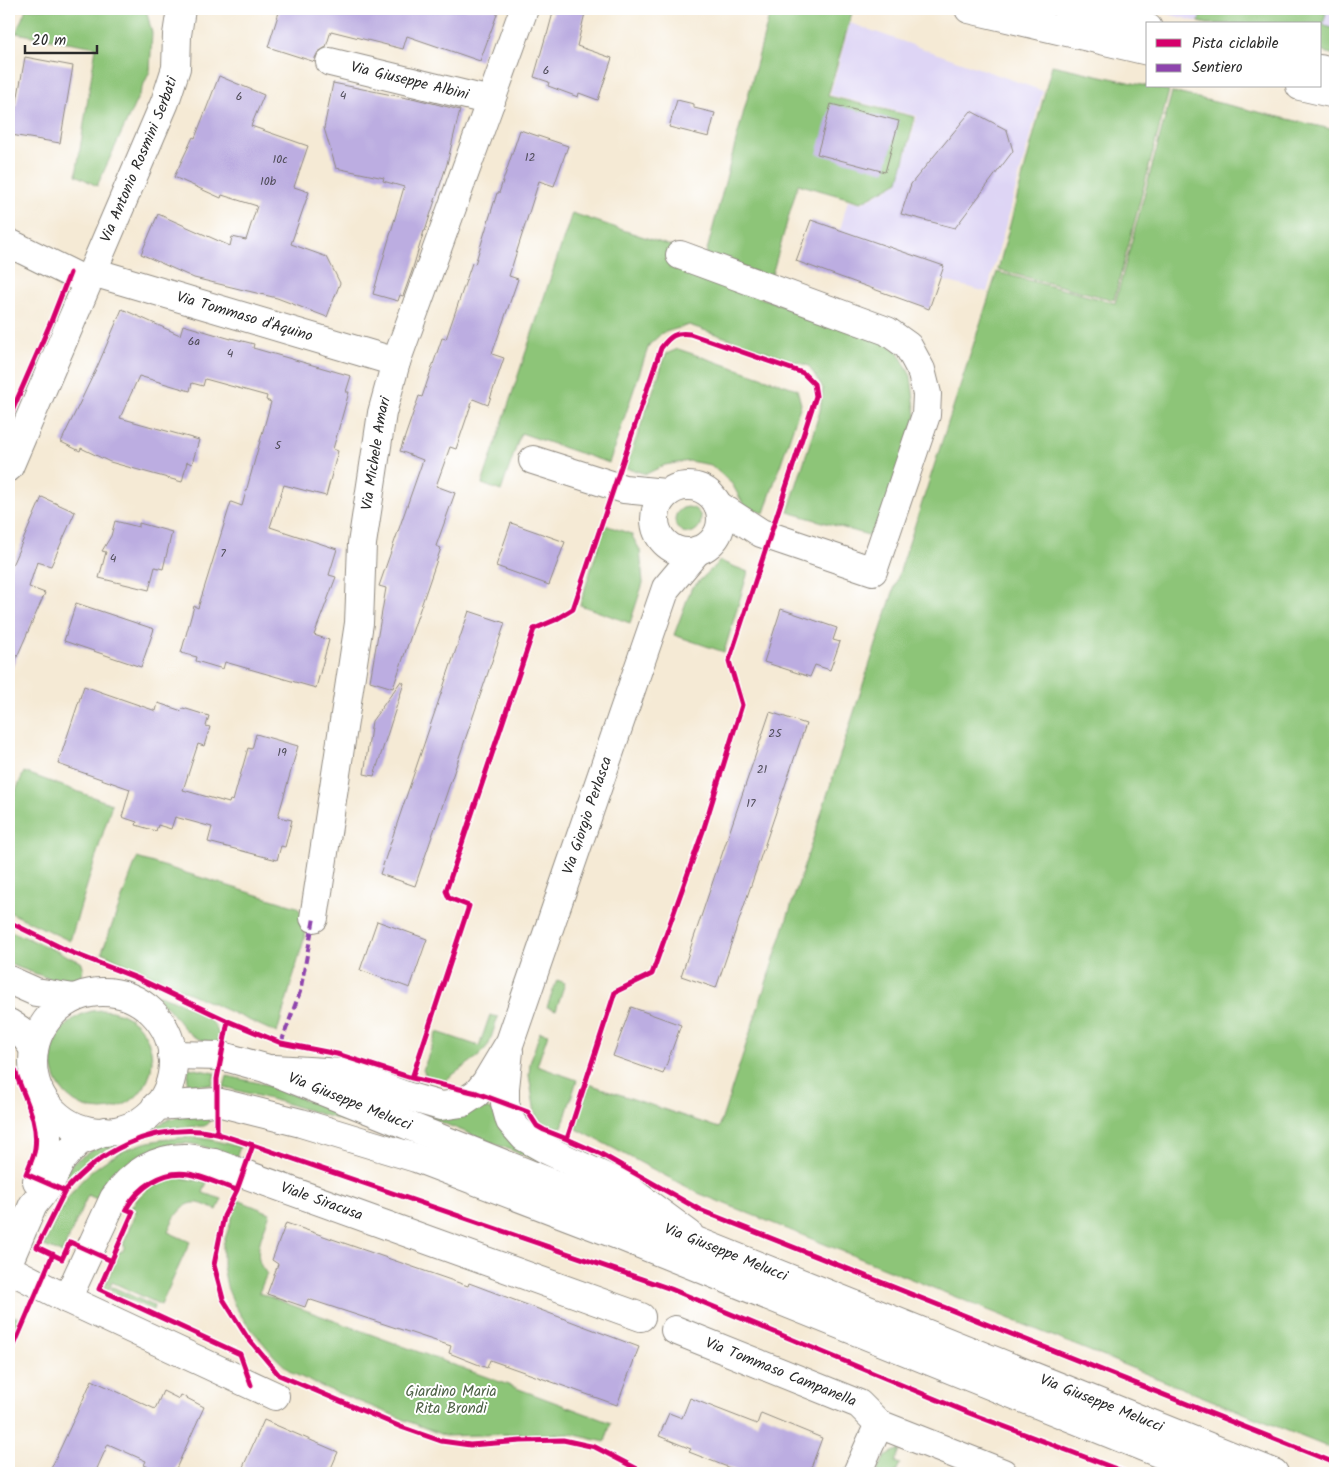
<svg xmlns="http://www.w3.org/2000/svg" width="1344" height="1482" viewBox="0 0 1344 1482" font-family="Kalam,sans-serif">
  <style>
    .built { fill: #ded5f5 }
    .green { fill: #8dc578; stroke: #5c7852 }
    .building { fill: #bcade1 }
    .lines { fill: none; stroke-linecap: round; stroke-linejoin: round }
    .street-casing { stroke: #908a80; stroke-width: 30 }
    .secondary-casing { stroke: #908a80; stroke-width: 30 }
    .primary-casing { stroke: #908a80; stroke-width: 30 }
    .street { stroke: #fff; stroke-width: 28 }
    .secondary { stroke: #fff; stroke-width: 28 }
    .primary { stroke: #fff; stroke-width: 28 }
    .quiet { stroke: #8e44ad; stroke-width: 4; stroke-dasharray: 8 4; stroke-linecap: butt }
    .cycleway-casing { stroke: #fff; stroke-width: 8 }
    .cycleway { stroke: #d6006c; stroke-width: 5 }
    .labels { text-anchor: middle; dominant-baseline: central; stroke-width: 4; stroke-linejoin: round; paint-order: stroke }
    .number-label { font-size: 12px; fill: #4f4c58 }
    .street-label { font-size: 15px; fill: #2b2b2b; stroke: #fff }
    .park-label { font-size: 15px; fill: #4d6146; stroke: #fff }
  </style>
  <rect width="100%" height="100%" fill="#fff"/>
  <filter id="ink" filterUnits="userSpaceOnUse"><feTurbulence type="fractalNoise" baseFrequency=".02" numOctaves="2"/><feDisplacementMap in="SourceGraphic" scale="10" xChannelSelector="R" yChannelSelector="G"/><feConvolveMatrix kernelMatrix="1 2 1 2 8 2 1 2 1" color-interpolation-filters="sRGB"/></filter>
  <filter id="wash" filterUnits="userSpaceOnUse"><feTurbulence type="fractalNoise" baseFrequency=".0096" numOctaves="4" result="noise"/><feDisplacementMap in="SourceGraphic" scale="20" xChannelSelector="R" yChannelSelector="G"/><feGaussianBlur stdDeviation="1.12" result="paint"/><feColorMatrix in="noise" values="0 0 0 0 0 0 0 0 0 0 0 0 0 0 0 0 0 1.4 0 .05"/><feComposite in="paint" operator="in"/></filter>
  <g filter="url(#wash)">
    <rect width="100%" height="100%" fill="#f5ead5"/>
    <path class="built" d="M1147 9H1335V55L1320 51V24H1207Z
      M850 23 1043 91 987 292 834 252 848 200 862 203 899 182 917 116 830 95Z"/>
    <path class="green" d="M26 9H146L152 33 150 71 97 186 76 175 96 47 16 33Z
      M771 9H853L828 96 915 117 899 181 861 202 798 184 771 278 706 254Z
      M1202 9H1308L1326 13 1323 25 1335 29V55L1320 51V24H1207L1199 22Z
      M1052 65 1169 91 1114 300 998 270Z
      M1172 92 1335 130V1450L698 1193 575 1128 589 1084 719 1128 997 272 1115 303Z
      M572 213 674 247 669 267 880 338 898 352 911 376 916 416 875 537 788 512 820 411 823 388 809 366 689 325 662 333 649 345 609 463 521 433 501 491 482 484Z
      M678 349 797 389 801 404 764 513 745 507 732 484 711 465 689 461 665 465 646 474 626 468 666 354Z
      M675 520a13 13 0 1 1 26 0a13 13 0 1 1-26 0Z
      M605 525 631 534 640 550 643 583 630 623 580 605Z
      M720 561 748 572 724 652 674 635 691 589Z
      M24 772 112 804 70 941 9 912V806Z
      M137 858 297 907 306 918 305 936 277 1033 123 963 102 952Z
      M9 930 81 962 83 966 82 977 78 981H56L9 964Z
      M557 980 565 983 556 1010 547 1007Z
      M153 994C166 995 202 1012 211 1021 215 1025 217 1030 219 1035L217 1043C192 1040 187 1033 173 1014 167 1006 159 1000 153 994Z
      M52 1060a50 50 0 1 1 100 0a50 50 0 1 1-100 0Z
      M490 1015 498 1017 489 1044 479 1056 444 1081 427 1077 423 1070 437 1032 479 1046Z
      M540 1032 548 1034 537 1066 577 1080 562 1127C551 1128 539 1124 535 1113L529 1075 530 1063Z
      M189 1068 215 1073 212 1085 187 1084Z
      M227 1076 264 1084 386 1131 387 1133 386 1134 281 1102 224 1087Z
      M395 1104H476L498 1113 576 1176Z
      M189 1115 211 1116C211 1122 209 1124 204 1126L165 1128 131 1139 107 1149 85 1165 70 1179 67 1180 63 1178 73 1162 104 1143 131 1138 170 1119Z
      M194 1137 212 1140 240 1147 236 1158C222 1154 206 1146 192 1144 155 1139 112 1165 99 1200L88 1195 62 1253 44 1246C51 1230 58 1213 68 1198 85 1171 117 1150 148 1142 163 1139 178 1138 194 1137Z
      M180 1178 207 1182 203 1193 222 1199 217 1210C211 1208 204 1204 198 1203 182 1201 172 1220 168 1232L190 1242 161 1305 112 1282 109 1290 104 1288 120 1251 122 1252 125 1246 123 1245 136 1211 131 1208C143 1188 157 1181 180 1178Z
      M238 1200 270 1213C264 1231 249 1258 267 1273L259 1293 611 1423 605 1442 571 1434H515L445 1436 323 1387 292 1373 275 1357 246 1323 235 1306 227 1287 223 1266V1245Z
      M112 1287H113L154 1306 153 1310 111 1291Z
      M14 1316 22 1319 9 1349V1329Z
      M900 1450 895 1462 900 1464 896 1473H877C882 1461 885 1452 900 1450Z"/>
    <g id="blocks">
      <path class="building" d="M280 9H499L480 61 407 36 403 49 331 31 326 47 318 52 315 58V62L268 47Z
        M554 9H586L577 46 612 58 598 100 579 93 578 97 548 86 549 82 534 77 546 35H547Z
        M25 57 73 66 60 143 11 135Z
        M219 76 264 95 251 126 308 146 294 187 309 192 291 244 327 257 340 283 327 317 277 298 194 278 141 254 158 214 230 246 232 237 246 240 257 206 222 195 221 198 174 177 193 137 195 138Z
        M333 83 412 99V98L460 110 447 164 425 231H424L412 271 403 296 400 295 398 301 373 294 404 187 383 181 384 178 336 168 324 128Z
        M677 100 694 104V108L715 113 709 137 669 127Z
        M831 104 899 121 885 172 817 154Z
        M971 111 1007 130 1013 151 955 228 901 214 911 184Z
        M520 130 568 146 554 186 539 181 509 276 518 279 492 354 504 358 488 405 473 399 456 449 450 447 436 486 455 493 436 546 441 548 393 688 370 681 386 588 379 586 423 460 400 451 419 396 422 397 442 338 446 339 472 263 475 264 497 193H499Z
        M811 220 944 266 929 309 796 261Z
        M122 309 180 335 183 325 231 339V338L254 344 253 348 351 376 346 392H349L333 449 338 451 326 496 284 485 270 527 337 549 329 575 336 577 314 635 329 640 316 688 225 662 223 669 196 661 197 657 181 653 194 606 198 608 231 502 242 506 271 402 266 400 267 396 205 379 203 386 192 383 190 391 139 376 120 418 199 440 192 464 187 462 182 482 110 462 81 448 80 451 61 442 98 365Z
        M42 497 75 512 51 566 37 562 29 587 45 593 9 675V572Z
        M115 521 139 527V523L172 532 163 569 155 567 149 590 99 578 106 552 102 551 111 536Z
        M511 523 565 542 549 585 496 566Z
        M76 603 154 629 141 667 64 641Z
        M781 609 837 628 833 640 840 642 830 670 815 665 810 677 764 662Z
        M469 611 505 623 415 886 380 874Z
        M401 681 404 683 374 776 364 774 372 721Z
        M84 686 156 711 158 703 182 711 183 708 209 716 206 726 210 727 204 746 198 744 183 790 229 803 230 800 233 801 248 748 252 749 256 734 298 746 278 817 292 820 285 847 281 846 277 860 208 842 212 827 175 817 171 829 158 825 156 831 136 825 137 822 122 817 130 789 58 764Z
        M770 712 806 724 716 988 681 976Z
        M377 921 427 939 410 988 360 970Z
        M631 1007 681 1025 663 1074 613 1056Z
        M286 1223 468 1286 469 1283 639 1347 617 1405 490 1360 487 1368 449 1353 451 1346 308 1299 305 1307 267 1294 278 1264 272 1260Z
        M92 1380 155 1409 163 1391 179 1399 181 1395 204 1407 174 1473H162L144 1465 146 1461 108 1444 95 1473H49Z
        M690 1398 757 1424 761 1413 822 1438 809 1473H743L689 1452 691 1449 659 1436 669 1413 682 1418Z
        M264 1420 338 1452 329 1473H258L243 1467Z"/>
    </g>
  </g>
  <g filter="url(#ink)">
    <use href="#blocks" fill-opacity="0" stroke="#908a80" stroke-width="1"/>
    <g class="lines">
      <defs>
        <g id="street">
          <path id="s1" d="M330 62 491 101"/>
          <path d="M9 243 88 282"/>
          <path d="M680 255 887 331 908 346 921 370 927 394 926 415 873 571 761 533 718 505"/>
          <path id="s2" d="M93 272 396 362"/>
          <path d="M533 460 624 489 665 493"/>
          <circle cx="688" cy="519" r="33"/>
          <path id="s3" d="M314 918 359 623 362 544 382 413 396 362 524 9"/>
          <path d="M509 1051 505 1088V1103L510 1121 524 1137 547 1150 624 1186 689 1234"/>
          <path id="s4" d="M274 1069 343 1073 406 1096 441 1106 462 1103 477 1093 486 1082 510 1042 666 588 698 550"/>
          <path d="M9 1269 67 1299 275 1396"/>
          <path id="s5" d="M67 1299 114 1198C131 1174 156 1157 187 1158 196 1159 206 1162 214 1163L641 1317"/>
          <path id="s6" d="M675 1330 859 1404 879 1424 1003 1473"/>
          <path d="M857 1473 879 1424"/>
        </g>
        <g id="secondary">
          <path id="s7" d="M9 467 165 102 176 68 177 35 181 9"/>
          <path d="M9 980 36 992 74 998"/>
          <circle cx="103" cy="1062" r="70"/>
          <path d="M9 1023 20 1030 34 1049"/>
          <path id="s8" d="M172 1055 222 1056 265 1068 1274 1473"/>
          <path d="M156 1106 217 1102 301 1123 416 1158 620 1236 1208 1473"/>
          <path d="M37 1181 47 1155V1125L39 1095"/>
          <path d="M9 1261 33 1205 49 1185 61 1161 78 1142 105 1131"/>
        </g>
        <path id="primary" d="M969 9 1148 51
          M1067 9 1148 28
          M1320 69 1335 73
          M1300 86 1335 94"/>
      </defs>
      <use href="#street" class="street-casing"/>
      <use href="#secondary" class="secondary-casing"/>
      <use href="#primary" class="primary-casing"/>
      <use href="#street" class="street"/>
      <use href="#secondary" class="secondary"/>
      <use href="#primary" class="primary"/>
      <path class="quiet" d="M281 1043 300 992 314 918"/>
      <defs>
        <path id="cycleway" d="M9 418 50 324 70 273
          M9 922 68 951 137 978 228 1021 281 1043 337 1054 412 1078 477 1093 528 1112 537 1126 544 1130 567 1139 601 1154 700 1210 1335 1463
          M9 1067 15 1070C23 1097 39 1119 35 1148 34 1157 29 1166 26 1174L65 1191C100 1151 147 1127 201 1131 219 1133 236 1140 253 1145L671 1289 969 1413 1127 1473
          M412 1078 469 906 449 898 446 891 534 629 555 620 573 609 661 348C670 336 675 332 690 334L803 373 814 384 816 396 729 661 742 705 703 831 652 974 615 992 567 1139
          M217 1134V1079L228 1021
          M253 1145 237 1190 224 1216 214 1265 223 1299 247 1337 279 1375 401 1427 441 1441 470 1445 521 1441 563 1440 595 1447 645 1473
          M237 1190C221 1185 205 1177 189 1174 163 1169 138 1188 126 1209L133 1212 99 1289 240 1354 251 1385
          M65 1191 37 1247 62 1259 70 1242 112 1261
          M9 1357 53 1254"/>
      </defs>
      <use href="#cycleway" class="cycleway-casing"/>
      <use href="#cycleway" class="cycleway"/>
    </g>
  </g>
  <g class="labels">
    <g class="number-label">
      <text x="546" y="70">6</text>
      <text x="343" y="95">4</text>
      <text x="239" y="96">6</text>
      <text x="530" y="157">12</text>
      <text x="280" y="159">10c</text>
      <text x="268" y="181">10b</text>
      <text x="194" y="341">6a</text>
      <text x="230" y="353">4</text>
      <text x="278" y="445">5</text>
      <text x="223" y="553">7</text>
      <text x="113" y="558">4</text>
      <text x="775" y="733">25</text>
      <text x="282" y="752">19</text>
      <text x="762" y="769">21</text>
      <text x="751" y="803">17</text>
    </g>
    <g class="street-label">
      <text stroke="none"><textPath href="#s1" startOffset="82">Via Giuseppe Albini</textPath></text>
      <text stroke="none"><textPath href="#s7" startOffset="334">Via Antonio Rosmini Serbati</textPath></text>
      <text stroke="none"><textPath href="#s2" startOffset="158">Via Tommaso d'Aquino</textPath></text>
      <text stroke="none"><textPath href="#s3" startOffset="469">Via Michele Amari</textPath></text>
      <text stroke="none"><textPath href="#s4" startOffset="512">Via Giorgio Perlasca</textPath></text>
      <text stroke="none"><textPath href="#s8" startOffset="186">Via Giuseppe Melucci</textPath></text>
      <text stroke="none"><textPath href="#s5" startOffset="340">Viale Siracusa</textPath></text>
      <text stroke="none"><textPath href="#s8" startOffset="591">Via Giuseppe Melucci</textPath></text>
      <text stroke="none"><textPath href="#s6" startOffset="114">Via Tommaso Campanella</textPath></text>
      <text stroke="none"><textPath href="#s8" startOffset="996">Via Giuseppe Melucci</textPath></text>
    </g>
    <g class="park-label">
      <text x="451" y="1392">Giardino Maria<tspan x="451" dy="17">Rita Brondi</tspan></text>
    </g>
  </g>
  <rect width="1344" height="1482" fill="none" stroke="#fff" stroke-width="30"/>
  <rect x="1146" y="22" width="175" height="65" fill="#ffffff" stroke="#aaaaaa"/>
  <rect x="1156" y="39" width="25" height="8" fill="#d6006c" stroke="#aaaaaa"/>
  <text x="1192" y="48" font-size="15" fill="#2b2b2b">Pista ciclabile</text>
  <rect x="1156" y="64" width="25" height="8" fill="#8e44ad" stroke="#aaaaaa"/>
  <text x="1192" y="72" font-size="15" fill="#2b2b2b">Sentiero</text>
  <path d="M25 45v8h72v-8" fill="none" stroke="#2b2b2b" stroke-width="2.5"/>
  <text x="32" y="45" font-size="15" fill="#2b2b2b" stroke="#ffffff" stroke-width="4" paint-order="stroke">20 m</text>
</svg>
